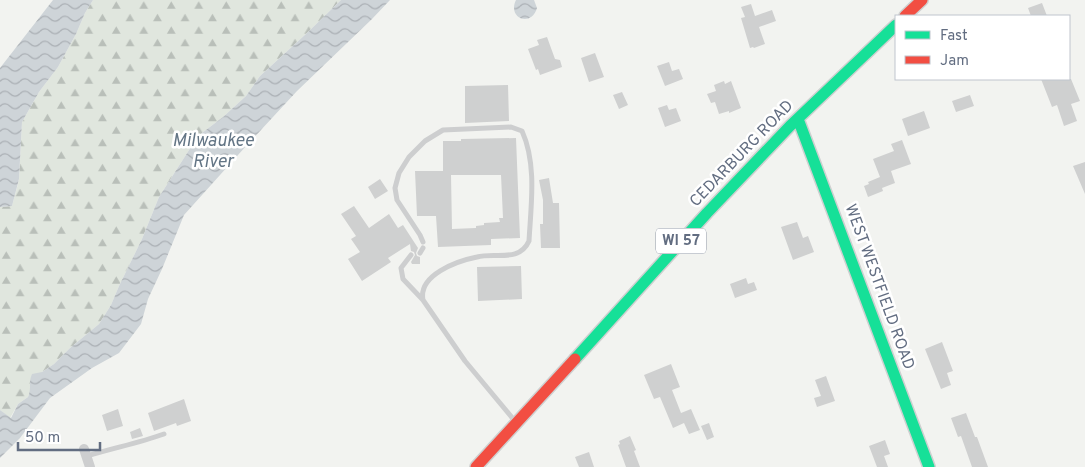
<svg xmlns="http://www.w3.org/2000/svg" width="1085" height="467" viewBox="0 0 1085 467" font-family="Overpass,sans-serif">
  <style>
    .forest { fill: url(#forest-firs) }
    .water { fill: url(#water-waves) }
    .building { fill: #cfd0d0; fill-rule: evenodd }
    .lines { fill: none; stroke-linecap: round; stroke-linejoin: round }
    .fast-casing { stroke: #ced0d0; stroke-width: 14 }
    .jam-casing { stroke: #ced0d0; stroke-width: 14 }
    .lane { stroke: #cdcecf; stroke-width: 5 }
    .street { stroke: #cdcecf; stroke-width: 10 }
    .fast { stroke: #16e098; stroke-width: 11 }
    .jam { stroke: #f24e42; stroke-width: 11 }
    .labels { text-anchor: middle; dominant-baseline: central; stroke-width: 5; stroke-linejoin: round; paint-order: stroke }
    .shield { fill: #fff; stroke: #9199a7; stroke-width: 1 }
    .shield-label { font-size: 15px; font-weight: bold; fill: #626d81 }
    .street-label { font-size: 16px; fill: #626d81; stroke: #fff }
    .water-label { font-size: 18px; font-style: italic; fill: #637585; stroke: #fff }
  </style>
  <defs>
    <pattern id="forest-firs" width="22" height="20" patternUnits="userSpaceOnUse" patternTransform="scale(1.25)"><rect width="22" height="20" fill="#e0e6de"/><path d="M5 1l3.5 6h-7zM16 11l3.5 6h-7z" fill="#b9bfb9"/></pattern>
    <pattern id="water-waves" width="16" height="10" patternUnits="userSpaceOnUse" patternTransform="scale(1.25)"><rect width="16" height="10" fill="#ced4d8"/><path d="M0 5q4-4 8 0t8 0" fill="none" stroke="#abb0b5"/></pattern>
  </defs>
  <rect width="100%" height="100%" fill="#f2f3f0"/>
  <path class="forest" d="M93 0H341L307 33 260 76 246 96 223 117 198 136 159 197 142 239 119 286 111 305 99 324 70 348 54 364 42 372 31 389 28 397 18 404 10 418 0 410V207L12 206 19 180 22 122 39 92 58 67 76 34 85 13Z"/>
  <path class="water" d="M53 0H93L85 13 76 34 58 67 39 92 22 122 19 179 12 206 0 207V68Z
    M341 0H390L372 19 297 91 247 145 184 215 162 269 148 299 141 324 119 353 92 368 50 398 20 438 0 458V410L11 418 18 404 28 397C32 387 28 383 32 374L42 372 54 364 70 348 99 324 111 305 119 286 142 239 159 197 198 136 223 117 246 96 260 76 307 33Z
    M516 0H534L537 8C531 28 507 18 516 0Z"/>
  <path class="building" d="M1042 3 1047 16H1031L1028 8Z
    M751 4 755 16 772 10 776 21 759 27 765 44 754 48 753 47 750 48 741 18 745 17 741 7Z
    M547 37 555 59 560 60 562 67 540 75 538 69 536 70 528 49 539 45 537 40Z
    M595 53 604 77 589 82 581 58Z
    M669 62 672 71 679 69 683 79 665 86 657 66Z
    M1041 79H1071L1080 101 1071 104 1077 121 1064 126 1057 105 1052 107Z
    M724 81 725 84 731 81 741 108 729 113V111L719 114 715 102 711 103 707 94 716 91 714 85Z
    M508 85 509 121 465 123V86Z
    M622 92 628 105 619 109 613 95Z
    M970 95 974 106 956 112 952 101Z
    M667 105 669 110 676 108 681 121 665 127 658 108Z
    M924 111 930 128 908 136 902 119Z
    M516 138 520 238 491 239V245L438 247 436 216H417L415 171H443V141H461V139ZM451 175H501L503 218H499L500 222 484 223V225L476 226V228L452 229Z
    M902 140 911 164 891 171 895 183 882 188 883 191 868 197 864 186 869 184 868 182 880 177 873 159 894 151 891 144Z
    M1085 162V194L1073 166Z
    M549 178 553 203H559L560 248H541L540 224H543V200L539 180Z
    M380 179 388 191 375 199 368 187Z
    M354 206 369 228 389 214 398 228 403 225 418 248 416 253 417 256 420 257V264H412L411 262 415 255 414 252 411 251 410 244 388 258 391 262 362 281 348 259 360 252 351 239 356 236 341 214Z
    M797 222 803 238 808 236 814 252 793 260 781 227Z
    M521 266 522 299 478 301 477 267Z
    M746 278 748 284 754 282 757 290 735 298 730 284Z
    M942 342 953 371 947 373 951 385 941 389 925 349Z
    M671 364 680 387 672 390 681 413 691 409 700 430 689 434 684 423 673 428 660 397 654 399 644 375Z
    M826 376 835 401 817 407 814 398 821 396 815 380Z
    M184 399 191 421 177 426 176 423 154 431 148 413Z
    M118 409 123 426 107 431 102 415Z
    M966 413 975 437H977L988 467H972L961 436 958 437 951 418Z
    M709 423 714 437 707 440 701 426Z
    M140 428 143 436 132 439 130 432Z
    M630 436 636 450 634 451 640 467H626L618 445 620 444 619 441Z
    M885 440 890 454 884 456 888 467H877L869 446Z
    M589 452 594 467H579L575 457Z"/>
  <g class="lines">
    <defs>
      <path id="fast" d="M798 119 929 467
        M575 359 707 213 790 126 896 25"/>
      <path id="jam" d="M905 16 922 0
        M476 467 575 359"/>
    </defs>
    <use href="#fast" class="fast-casing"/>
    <use href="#jam" class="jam-casing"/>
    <path class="lane" d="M420 253 423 248
      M411 255 401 268 403 279 423 300C418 275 457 261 477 257 495 252 519 263 529 241 531 205 537 164 522 131L511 127 443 130 425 141 409 157 399 173 395 188 397 200 420 235 423 242
      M423 300 465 361 514 420
      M87 456C113 448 139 443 164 434"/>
    <path class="street" d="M84 449 90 467"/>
    <use href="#fast" class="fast"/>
    <use href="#jam" class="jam"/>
  </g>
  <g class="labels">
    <rect class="shield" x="656" y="228.5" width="50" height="25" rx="4"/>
    <g class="shield-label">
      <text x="681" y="241">WI 57</text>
    </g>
    <g class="street-label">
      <text transform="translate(742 154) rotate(-46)">CEDARBURG ROAD</text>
      <text transform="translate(879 287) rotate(70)">WEST WESTFIELD ROAD</text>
    </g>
    <g class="water-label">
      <text x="213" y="141">Milwaukee<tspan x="213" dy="21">River</tspan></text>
    </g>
  </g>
  <rect x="895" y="15" width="175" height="65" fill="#ffffff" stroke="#c0c5cd"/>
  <rect x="905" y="31" width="25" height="8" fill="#16e098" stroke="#c0c5cd"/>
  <text x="940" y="40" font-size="15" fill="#626d81">Fast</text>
  <rect x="905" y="56" width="25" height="8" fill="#f24e42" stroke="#c0c5cd"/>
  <text x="940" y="65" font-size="15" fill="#626d81">Jam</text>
  <path d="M18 442v8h82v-8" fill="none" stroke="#626d81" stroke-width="2.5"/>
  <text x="25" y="442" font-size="15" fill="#626d81" stroke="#ffffff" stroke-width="4" paint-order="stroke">50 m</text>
</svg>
